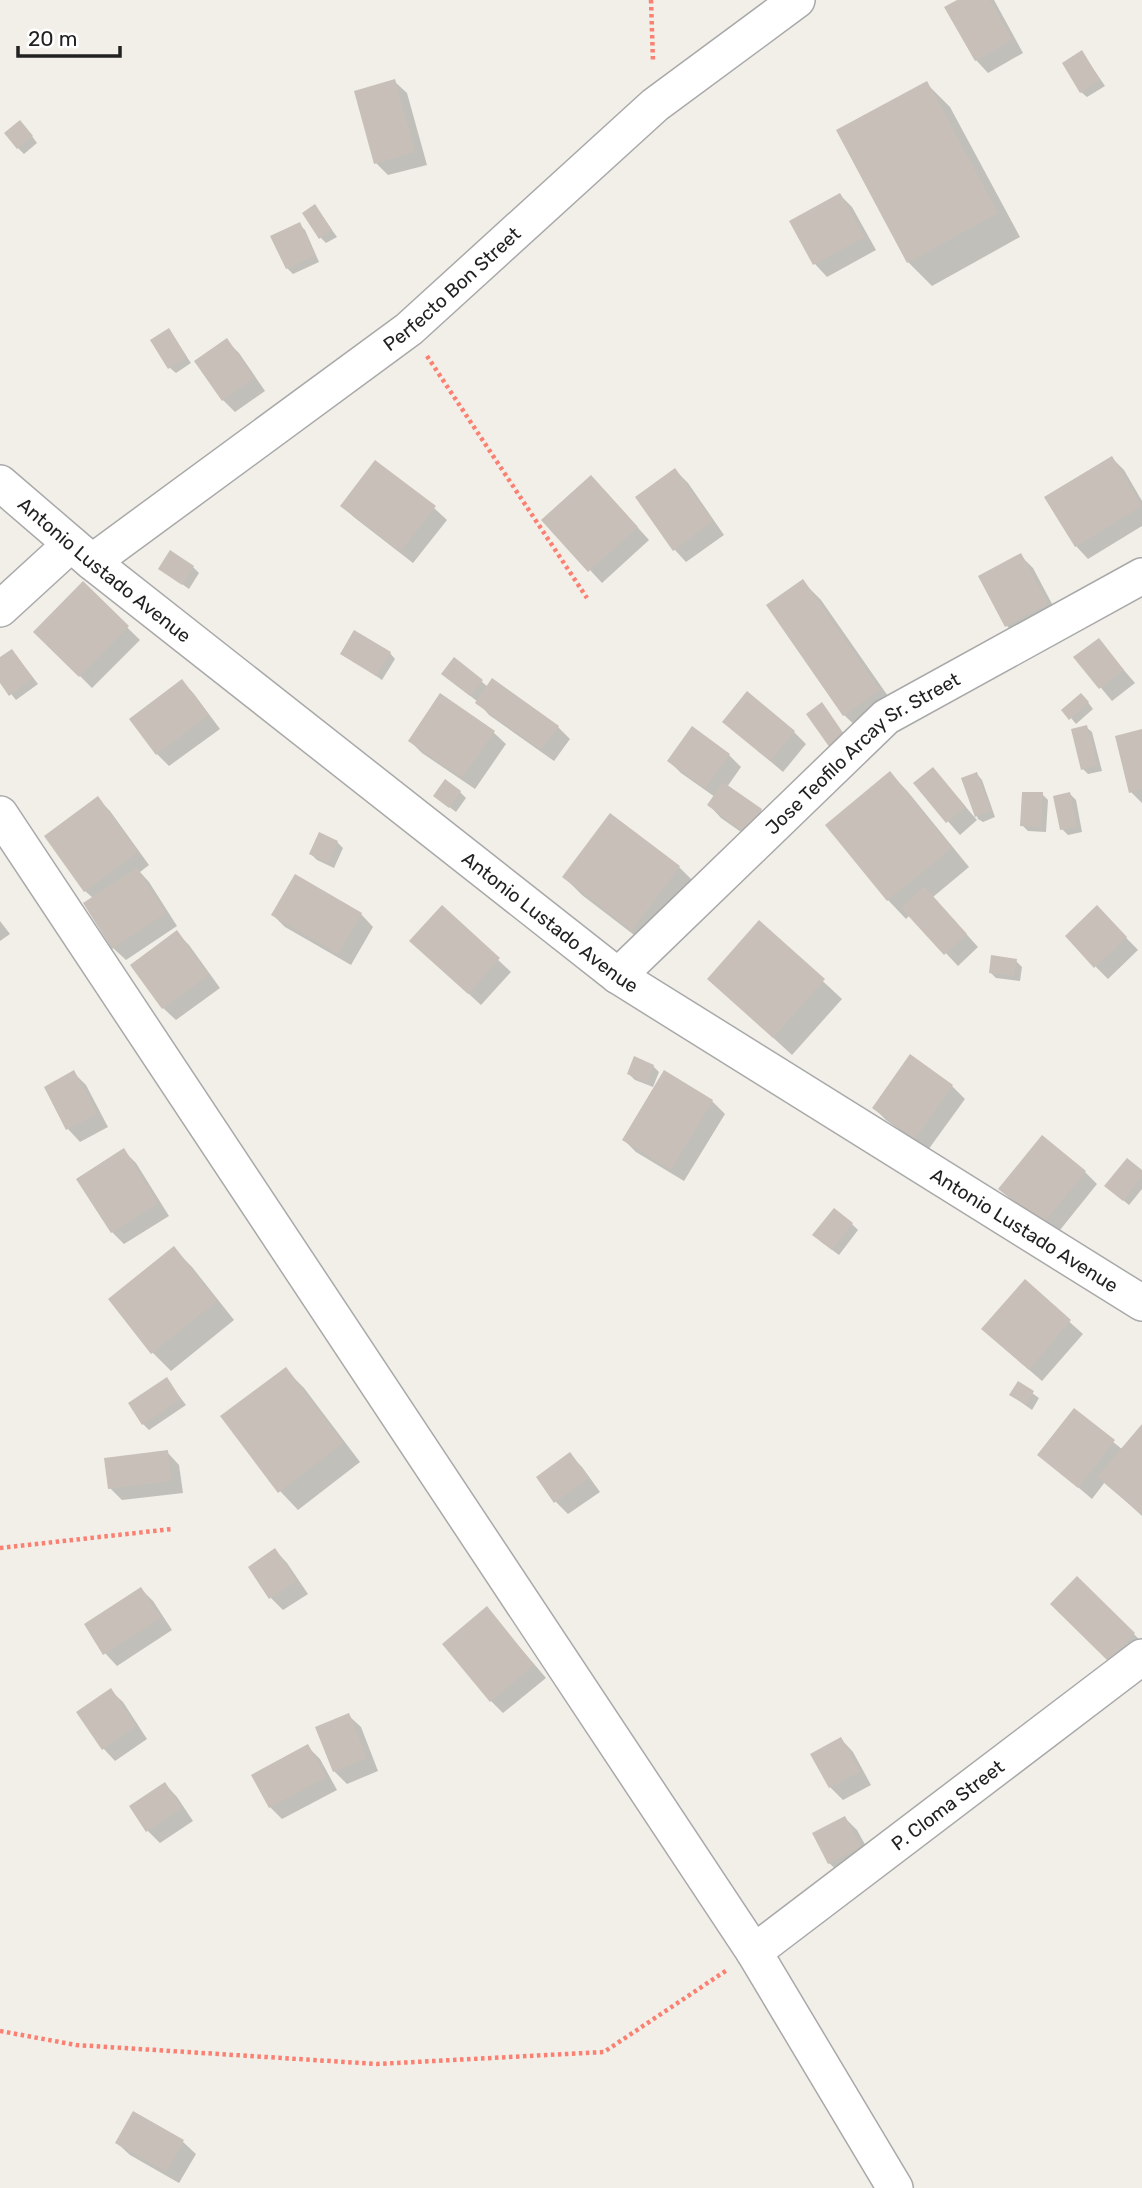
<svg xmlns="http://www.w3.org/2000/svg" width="1142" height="2188" viewBox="0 0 1142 2188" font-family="Rubik,sans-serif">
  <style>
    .shadow { fill: #0003 }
    .building { fill: #c7bfb8 }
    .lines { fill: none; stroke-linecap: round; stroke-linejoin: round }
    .minor-casing { stroke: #a9a9a9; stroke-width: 38 }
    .path { stroke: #fa8072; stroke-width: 4.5; stroke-dasharray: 3.5 3.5; stroke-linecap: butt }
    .minor { stroke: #fff; stroke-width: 35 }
    .labels { text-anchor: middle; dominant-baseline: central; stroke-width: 5; stroke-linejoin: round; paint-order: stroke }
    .street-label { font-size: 19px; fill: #222; stroke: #fff }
  </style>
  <rect width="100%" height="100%" fill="#f2efe9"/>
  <path class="shadow" d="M961 0H994L1023 53 988 73 976 60Z
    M1082 52 1105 86 1087 97 1081 92Z
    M394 81 407 93 427 165 388 175 376 163Z
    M926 83 950 107 1020 237 932 286 908 262Z
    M26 128 37 143 24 154 18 148Z
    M840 195 852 207 876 250 827 277 815 264 791 222Z
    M315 206 337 237 326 243 321 238Z
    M299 224 305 230 319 262 293 274 287 268Z
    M168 330 191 363 176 373 170 368Z
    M227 341 239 353 265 391 235 412 223 400Z
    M1112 458 1124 470 1142 501V526L1088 559 1076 546Z
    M675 470 688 483 724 535 686 562 674 549Z
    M603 489 649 540 602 583 544 520Z
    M342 506 434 508 447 520 413 563 355 518Z
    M1020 555 1033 568 1059 617 1019 638 1007 626Z
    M193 567 199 573 189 589 161 569Z
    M803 582 821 600 897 709 863 733 844 715 768 606Z
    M83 584 140 640 92 688 36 632Z
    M1098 640 1135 683 1112 701 1076 658Z
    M342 653H390L395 659 382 680Z
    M17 657 38 684 16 700 0 680V660Z
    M449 679 481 681 488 687 558 727 570 739 554 761 489 715 478 702Z
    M182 681 194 694 220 729 169 766 157 754Z
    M1087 701 1093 709 1076 724 1071 718Z
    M724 722 794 732 806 744 783 772Z
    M1086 727 1092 732 1102 771 1088 774 1083 769Z
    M1142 730V803L1131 792Z
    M493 732 506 744 475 789 422 753 410 741Z
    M729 755 741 767 727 787 761 810 773 823 758 844 721 818 709 805 715 797 681 773 669 761Z
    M933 769 977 820 960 835 915 784Z
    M890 773 908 792 969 867 933 897 978 947 958 966 910 915 906 919 888 900Z
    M977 774 982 780 995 817 983 822 978 819 964 779Z
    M460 792 466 798 456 812 435 796Z
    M1042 794 1048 800 1046 832 1028 831 1022 825Z
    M1070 794 1076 800 1082 832 1068 835 1062 829Z
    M98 799 110 811 149 865 140 872 149 882 177 926 126 960 113 948 93 898 85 891Z
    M337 842 343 848 334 868 317 860 311 854Z
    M679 867 697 885 651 948 582 895 564 877Z
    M442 908 511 972 481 1005 424 953Z
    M1097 908 1138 950 1108 979 1096 967Z
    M361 914 373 927 351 965 285 927 273 915Z
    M0 921 10 934 0 941Z
    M759 922 842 999 792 1055 709 979Z
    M177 933 189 945 220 988 176 1020 163 1008 133 965Z
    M1016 961 1022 967 1020 981 996 978 990 972Z
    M910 1056 952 1086 965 1099 928 1150 886 1120 874 1108Z
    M653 1066 659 1072 653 1087 635 1080 629 1074Z
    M74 1073 86 1085 108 1127 80 1142 68 1129 46 1088Z
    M664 1073 712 1101 725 1114 684 1181 636 1152 624 1140Z
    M124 1151 136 1163 169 1216 124 1244 112 1232Z
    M1085 1172 1097 1184 1056 1235 1001 1189Z
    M1142 1172V1189L1129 1205 1112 1191Z
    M852 1224 858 1230 839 1255 820 1241Z
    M173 1248 192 1267 234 1320 171 1371 152 1352Z
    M1025 1282 1083 1334 1042 1381 996 1341Z
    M285 1369 304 1388 360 1462 298 1510 280 1491Z
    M166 1379 186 1405 149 1430 143 1424Z
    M1018 1383 1039 1398 1032 1410 1011 1395Z
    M1074 1410 1123 1450 1142 1427V1516L1105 1482 1092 1499 1039 1454Z
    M167 1452 179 1465 183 1493 122 1500 110 1488Z
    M570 1455 582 1467 600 1492 568 1514 556 1502 538 1477Z
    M275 1550 287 1563 308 1594 283 1610 271 1598Z
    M1078 1579 1142 1642 1121 1672 1053 1604Z
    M141 1589 153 1601 172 1630 117 1666 105 1653Z
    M487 1609 546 1678 503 1713 491 1701Z
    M110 1690 123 1702 147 1739 115 1761 103 1748Z
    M348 1715 361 1727 378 1771 347 1784 334 1771Z
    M841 1739 853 1752 871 1785 843 1800 830 1787Z
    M307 1746 320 1759 337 1790 282 1819 270 1807Z
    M165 1784 177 1797 193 1821 160 1843 148 1831 132 1807Z
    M845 1818 857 1830 873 1859 842 1875 829 1863Z
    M134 2113 183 2142 196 2154 179 2183 130 2155 117 2143Z"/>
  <path class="building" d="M957 0H990L1012 40 975 61 944 7Z
    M1082 50 1100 80 1080 93 1062 63Z
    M395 79 415 152 374 164 354 91Z
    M927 81 998 213 907 263 836 130Z
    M20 120 33 136 17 149 4 133Z
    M840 193 865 237 813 265 789 221Z
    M315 204 332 230 319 239 302 213Z
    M300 222 315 256 286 269 270 236Z
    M169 328 187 357 168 369 150 340Z
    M227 338 254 378 222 401 194 361Z
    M1112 456 1142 506 1075 547 1044 497Z
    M375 460 436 506 400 552 340 506Z
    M675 468 713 521 673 551 635 497Z
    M591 475 638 527 588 572 541 520Z
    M170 550 194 566 182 585 158 569Z
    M1021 553 1048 604 1005 627 978 576Z
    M803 579 880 690 843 716 766 605Z
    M83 581 129 626 79 677 33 632Z
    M354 630 391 652 376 676 340 654Z
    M1099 638 1124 670 1099 689 1073 657Z
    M12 649 33 678 9 696 0 683V657Z
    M454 657 483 680 470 696 441 674Z
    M492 678 559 726 541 750 475 703Z
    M182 679 209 715 156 755 129 719Z
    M747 691 795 731 770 761 722 722Z
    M440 693 495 731 462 778 408 741Z
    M1081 693 1089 702 1069 720 1061 710Z
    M822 702 846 737 830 748 806 714Z
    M1087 725 1097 765 1081 770 1071 729Z
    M692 726 730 754 705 789 667 761Z
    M1142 729V789L1129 793 1115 736Z
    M933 767 966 807 946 823 913 783Z
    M890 771 952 848 887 901 825 825Z
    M977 772 991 811 975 817 961 778Z
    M445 779 461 791 449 808 433 796Z
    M723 782 762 809 745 833 707 805Z
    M1022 792H1043L1041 827 1020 826Z
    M1070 792 1077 827 1060 830 1053 796Z
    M98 796 138 852 84 892 44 836Z
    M610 813 680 866 632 931 562 877Z
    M319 832 338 841 328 863 309 854Z
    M137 868 166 913 112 949 83 903Z
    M295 874 362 913 338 954 271 915Z
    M924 886 967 934 944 955 901 908Z
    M442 905 500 958 468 994 409 941Z
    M1097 905 1127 937 1094 968 1065 936Z
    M759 920 825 979 773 1038 707 979Z
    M177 930 209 975 162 1009 130 965Z
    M991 955 1017 959 1014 976 989 973Z
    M910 1054 953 1085 915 1139 872 1108Z
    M634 1056 654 1065 647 1083 627 1074Z
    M74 1070 97 1114 66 1130 44 1087Z
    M664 1070 713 1100 671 1170 622 1140Z
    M1042 1135 1086 1171 1043 1224 998 1189Z
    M124 1148 158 1203 111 1233 76 1179Z
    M1127 1158 1142 1170V1177L1123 1201 1104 1186Z
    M834 1208 853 1223 832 1250 812 1235Z
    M174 1246 217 1301 151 1354 108 1299Z
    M1025 1279 1071 1320 1029 1370 981 1329Z
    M286 1367 343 1443 278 1493 220 1416Z
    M167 1377 181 1399 142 1425 128 1403Z
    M1018 1381 1034 1391 1026 1405 1009 1395Z
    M1074 1408 1115 1440 1078 1488 1037 1455Z
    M1142 1424V1515L1097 1477Z
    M168 1450 171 1481 108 1489 104 1458Z
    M570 1452 589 1478 554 1503 536 1477Z
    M275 1548 297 1581 269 1599 248 1567Z
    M1077 1576 1135 1633 1108 1661 1050 1604Z
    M141 1587 161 1618 103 1655 84 1624Z
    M487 1606 534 1665 490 1702 442 1644Z
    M111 1688 136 1726 102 1750 76 1712Z
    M349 1713 367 1758 333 1772 315 1727Z
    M841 1737 860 1772 829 1788 810 1754Z
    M308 1744 326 1777 269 1808 251 1775Z
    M165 1782 182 1808 146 1832 129 1806Z
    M845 1816 861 1847 828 1864 812 1833Z
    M133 2111 184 2140 166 2172 115 2143Z"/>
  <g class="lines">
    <defs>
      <g id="minor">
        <path id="s1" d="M0 483 92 562 618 976 1142 1303"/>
        <path id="s2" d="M92 562 409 329 655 105 797 0"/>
        <path d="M0 609 71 544"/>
        <path d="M0 814 754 1952 895 2188"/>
        <path id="s3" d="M618 976 886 717 1142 576"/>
        <path id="s4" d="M754 1952 1142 1657"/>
      </g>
    </defs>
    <use href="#minor" class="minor-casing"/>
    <path class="path" d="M651 0 653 62
      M427 356 587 598
      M0 1548 172 1529
      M0 2031 76 2045 377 2064 604 2052 727 1970"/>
    <use href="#minor" class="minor"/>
  </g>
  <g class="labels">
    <g class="street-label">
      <text stroke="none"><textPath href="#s2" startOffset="452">Perfecto Bon Street</textPath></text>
      <text stroke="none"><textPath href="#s1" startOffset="136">Antonio Lustado Avenue</textPath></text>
      <text stroke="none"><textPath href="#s3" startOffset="332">Jose Teofilo Arcay Sr. Street</textPath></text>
      <text stroke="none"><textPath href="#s1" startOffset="704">Antonio Lustado Avenue</textPath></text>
      <text stroke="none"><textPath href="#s1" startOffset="1270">Antonio Lustado Avenue</textPath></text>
      <text stroke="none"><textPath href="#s4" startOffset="243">P. Cloma Street</textPath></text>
    </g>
  </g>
  <path d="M18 46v10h102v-10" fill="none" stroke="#222222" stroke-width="3.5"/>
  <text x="28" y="46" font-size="21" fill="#222222" stroke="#ffffff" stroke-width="5" paint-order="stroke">20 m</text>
</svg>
